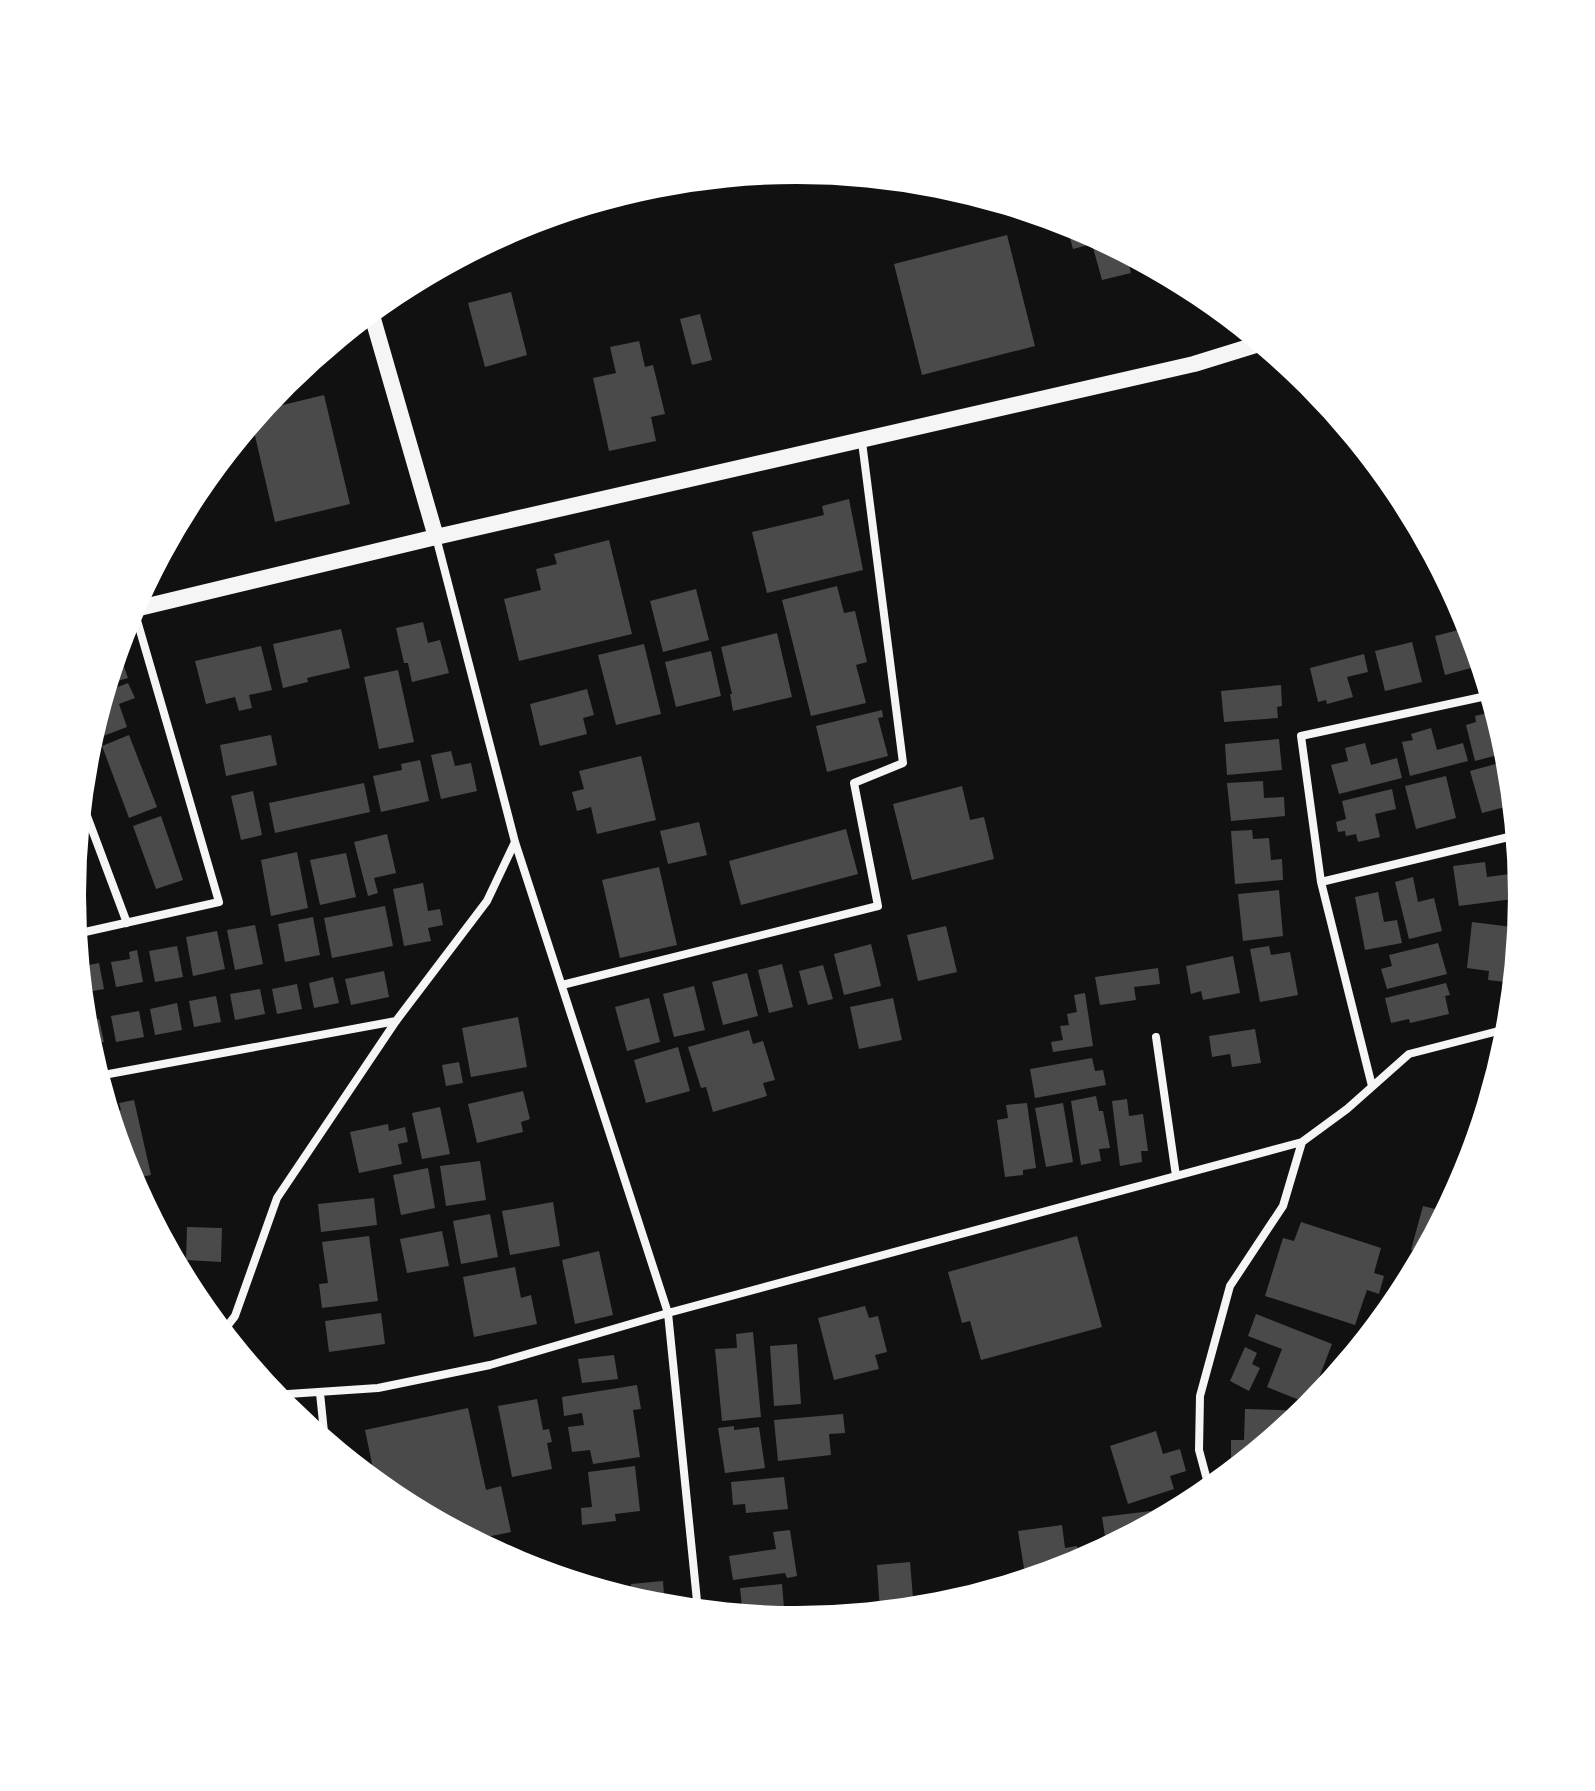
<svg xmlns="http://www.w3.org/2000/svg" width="1595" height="1791" viewBox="0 0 1595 1791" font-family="'Open Sans',sans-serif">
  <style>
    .building { fill: #4a4a4a }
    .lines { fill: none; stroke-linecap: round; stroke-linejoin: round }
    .minor { stroke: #f5f5f5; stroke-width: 8 }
    .secondary { stroke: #f5f5f5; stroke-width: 16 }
  </style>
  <rect width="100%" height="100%" fill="#111"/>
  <path class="building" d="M1088 232 1109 244 1143 262 1129 265 1131 273 1102 280 1092 244 1073 249 1070 238Z
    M1007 235 1035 346 922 375 894 264Z
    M511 292 527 355 485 367 468 303Z
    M700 314 712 360 692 365 680 319Z
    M639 341 645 367 653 365 665 414 651 417 656 441 609 451 593 378 616 373 610 347Z
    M324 395 350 504 275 522 252 423 262 410Z
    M849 499 863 570 767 593 752 532 824 515 822 506Z
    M609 540 632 634 519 661 504 599 541 590 536 569 557 564 554 554Z
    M837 586 844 613 855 611 867 662 856 665 866 703 811 716 782 600Z
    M696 589 709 640 663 652 650 601Z
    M423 622 428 643 440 640 449 673 412 682 408 663H404L396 628Z
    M1470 627 1476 654 1468 656 1471 668 1445 675 1435 636Z
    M341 629 350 668 307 678 308 682 283 688 273 644Z
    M777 633 792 697 733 711 730 694H732L721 647Z
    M1412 642 1422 682 1385 691 1375 651Z
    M644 644 661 714 616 725 598 655Z
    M261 646 272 690 249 695 252 708 239 711 235 697 206 704 195 661Z
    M711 651 721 696 676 707 665 662Z
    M1364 654 1368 672 1347 677 1353 697 1327 704 1326 700 1318 702 1310 668Z
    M120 655 128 678 114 682 115 688 128 683 135 698 119 704 127 727 98 738 94 727 116 656Z
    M398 670 414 742 379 749 364 677Z
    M1281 685 1282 706 1277 707 1278 718 1224 722 1221 691Z
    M587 689 594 715 583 718 587 734 540 746 530 704Z
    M882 710 883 717 878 718 888 756 827 772 816 726Z
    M1496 711 1509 752 1475 761 1466 725 1476 722 1475 716Z
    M1431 728 1437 750 1463 743 1468 761 1410 776 1402 742 1413 740 1411 734Z
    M129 735 157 807 129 818 102 746Z
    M271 735 277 765 226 776 220 745Z
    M1279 739 1282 770 1227 775 1225 744Z
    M1365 743 1371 765 1397 758 1402 778 1339 794 1331 765 1348 761 1345 748Z
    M451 751 455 766 471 763 477 791 441 799 431 755Z
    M641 756 656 820 597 834 591 807 577 811 572 792 584 789 579 771Z
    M420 760 429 801 381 812 373 776 402 770 401 764Z
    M1510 760 1512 781 1503 784 1509 806 1482 813 1470 771Z
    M1446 776 1456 818 1416 829 1405 786Z
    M1263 781 1264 798 1284 797 1285 816 1231 821 1227 783Z
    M364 783 370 812 275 833 269 803Z
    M962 786 970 820 984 817 994 859 912 880 893 804Z
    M1392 789 1396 809 1375 814 1380 837 1358 842 1356 834 1346 836 1345 831 1338 832 1336 822 1346 819 1342 801Z
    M253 791 262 835 241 840 231 796Z
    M161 816 183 880 156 889 133 826Z
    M699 822 707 855 668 864 660 831Z
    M846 829 858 874 741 905 729 861Z
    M1252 830 1253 839 1269 838 1271 860 1282 859 1283 880 1235 884 1231 831Z
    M387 834 396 873 374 878 378 893 368 896 354 842Z
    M297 852 308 908 271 916 261 860Z
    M346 853 356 897 320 905 310 860Z
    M1485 862 1487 877 1510 874 1513 899 1459 906 1453 866Z
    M659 867 677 945 620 958 602 880Z
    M74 875 87 909 74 914 72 895Z
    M1413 877 1418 902 1434 898 1442 931 1409 939 1395 882Z
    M423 883 428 911 440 909 443 925 428 928 431 941 404 946 393 889Z
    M1279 890 1283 936 1243 941 1238 894Z
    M1378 892 1384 922 1397 920 1402 943 1365 950 1355 897Z
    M385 906 393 946 332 958 324 918Z
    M313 917 320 955 285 962 278 924Z
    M1472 922 1520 928 1514 983 1488 980 1489 971 1467 968Z
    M255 925 263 964 235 970 227 930Z
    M946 926 957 972 918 981 907 935Z
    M217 931 225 969 193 976 186 937Z
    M1438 943 1447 974 1387 989 1381 969 1392 966 1389 955Z
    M871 944 881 986 844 995 834 954Z
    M177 946 183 977 155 982 149 951Z
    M1269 946 1271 955 1290 952 1298 995 1260 1002 1250 949Z
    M137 950 143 982 116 987 111 962 130 959 129 952Z
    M1233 956 1240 993 1203 1000 1201 991 1191 994 1186 966Z
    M99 963 104 989 82 993 79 967Z
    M782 964 793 1007 769 1013 758 970Z
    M823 965 833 999 808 1005 799 971Z
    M1158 968 1160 984 1134 987 1136 1000 1100 1005 1095 977Z
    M384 971 389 997 351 1005 345 979Z
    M747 973 758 1016 723 1025 712 982Z
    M333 977 339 1003 314 1008 309 983Z
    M1446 983 1450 995 1445 996 1449 1014 1410 1023 1409 1019 1391 1023 1385 998Z
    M297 984 302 1009 277 1014 272 989Z
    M694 986 705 1030 674 1037 663 994Z
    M260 989 265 1014 235 1020 230 994Z
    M1085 993 1093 1046 1053 1052 1051 1042 1063 1040 1060 1026 1069 1025 1067 1014 1077 1012 1074 995Z
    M216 996 221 1022 194 1027 189 1001Z
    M649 998 660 1042 627 1051 615 1007Z
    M893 998 902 1040 859 1049 850 1007Z
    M177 1003 182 1030 155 1035 150 1009Z
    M139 1011 144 1037 116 1042 111 1016Z
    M518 1017 527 1067 471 1077 462 1028Z
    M99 1019 104 1042 88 1044 84 1021Z
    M1255 1029 1261 1063 1232 1067 1230 1054 1212 1057 1209 1036Z
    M749 1030 753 1044 763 1041 775 1080 763 1083 767 1096 713 1112 706 1087 701 1088 688 1047Z
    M678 1047 690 1091 646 1103 634 1060Z
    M1092 1058 1095 1071 1103 1070 1106 1085 1035 1098 1030 1069Z
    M459 1062 463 1083 446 1086 442 1065Z
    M523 1091 530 1119 521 1122 523 1132 477 1143 468 1104Z
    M1096 1096 1099 1111H1103L1110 1148 1099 1149 1101 1161 1081 1165 1071 1101Z
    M1127 1099 1129 1116 1143 1114 1148 1151H1141L1142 1162 1120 1166 1112 1101Z
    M134 1100 151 1175 131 1179 109 1113 121 1110 119 1103Z
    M1027 1103 1036 1168 1023 1170V1175L1005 1177 997 1120 1008 1118 1006 1105Z
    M1063 1103 1073 1162 1046 1167 1035 1108Z
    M440 1107 450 1154 422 1159 412 1113Z
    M388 1124 389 1131 405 1127 408 1142 398 1144 402 1164 359 1173 350 1132Z
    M480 1161 486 1200 446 1206 440 1166Z
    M428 1168 435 1208 401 1215 393 1175Z
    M374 1198 377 1225 321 1232 318 1204Z
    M553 1202 560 1246 510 1255 502 1211Z
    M1423 1206 1447 1212 1425 1254 1411 1250Z
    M490 1214 498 1257 461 1264 453 1221Z
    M1301 1222 1381 1248 1374 1273 1384 1276 1379 1294 1367 1290 1355 1325 1265 1296 1283 1238 1294 1241Z
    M187 1227 222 1228 221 1262 186 1260Z
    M442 1231 449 1266 407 1273 400 1239Z
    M369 1236 378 1301 322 1308 319 1284 328 1283 322 1242Z
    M1077 1236 1102 1327 981 1360 970 1321 962 1323 948 1272Z
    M599 1251 613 1315 575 1324 562 1260Z
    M515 1267 521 1298 531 1295 537 1324 474 1337 463 1277Z
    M865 1306 869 1318 878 1316 887 1352 875 1355 879 1369 834 1380 818 1318Z
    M381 1313 385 1344 329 1352 325 1321Z
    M1256 1314 1332 1344 1309 1404 1267 1387 1282 1349 1248 1336Z
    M753 1332 761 1417 722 1421 715 1349 737 1348 736 1334Z
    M797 1344 801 1404 774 1406 770 1346Z
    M1245 1347 1257 1353 1252 1364 1260 1368 1249 1391 1230 1381Z
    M614 1355 618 1379 582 1383 578 1359Z
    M637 1385 641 1409 633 1410 640 1457 593 1464 590 1450 572 1452 568 1427 584 1425 582 1413 564 1416 562 1397Z
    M537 1399 543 1430 549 1429 552 1442 547 1443 552 1469 512 1477 498 1406Z
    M468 1408 486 1490 501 1486 511 1532 471 1540 394 1498 376 1483 365 1430Z
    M1245 1409 1308 1411 1231 1472V1440H1244Z
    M843 1414 845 1433 829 1434 831 1455 778 1461 774 1420Z
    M734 1426V1430L759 1427 765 1468 725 1473 718 1428Z
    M1156 1431 1163 1454 1180 1449 1186 1471 1170 1476 1174 1489 1128 1504 1110 1446Z
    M635 1466 640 1511 615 1514 616 1521 582 1525 581 1508 592 1507 588 1472Z
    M784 1477 788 1509 746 1513 745 1504 733 1505 731 1482Z
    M1185 1507 1183 1508 1164 1518V1509Z
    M1151 1511 1153 1524 1107 1549 1102 1517Z
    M1062 1525 1065 1548 1077 1546 1080 1563 1026 1581 1018 1531Z
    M790 1530 797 1576 787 1578 785 1573 733 1580 729 1556 776 1549 773 1532Z
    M910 1562 914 1610 880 1613 877 1565Z
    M663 1581 665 1608 632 1600 631 1584Z
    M782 1584 785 1620 743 1616 740 1588Z
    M619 1585 620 1596 594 1588Z"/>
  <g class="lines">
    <path class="minor" d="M436 537 515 842 668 1313 698 1611
      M81 800 127 923
      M1321 882 1517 835
      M76 934 219 902 134 610
      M562 985 878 906 854 783 903 763 862 442
      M1156 1037 1176 1176
      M98 1076 396 1021
      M1372 1086 1321 882 1301 736 1491 695
      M222 1333 235 1316 277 1198 396 1021 487 901 515 842
      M320 1393 325 1442
      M273 1395 378 1388 490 1365 668 1313 1302 1142 1347 1109 1409 1054 1510 1028
      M1210 1491 1199 1450 1200 1396 1230 1286 1283 1206 1302 1142"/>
    <path class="secondary" d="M371 312 436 537
      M131 610 436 537 1194 364 1262 343"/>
  </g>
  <path d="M0 0H1595V1791H0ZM86 895a711 711 0 1 1 1422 0a711 711 0 1 1-1422 0Z" fill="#fff" fill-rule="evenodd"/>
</svg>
